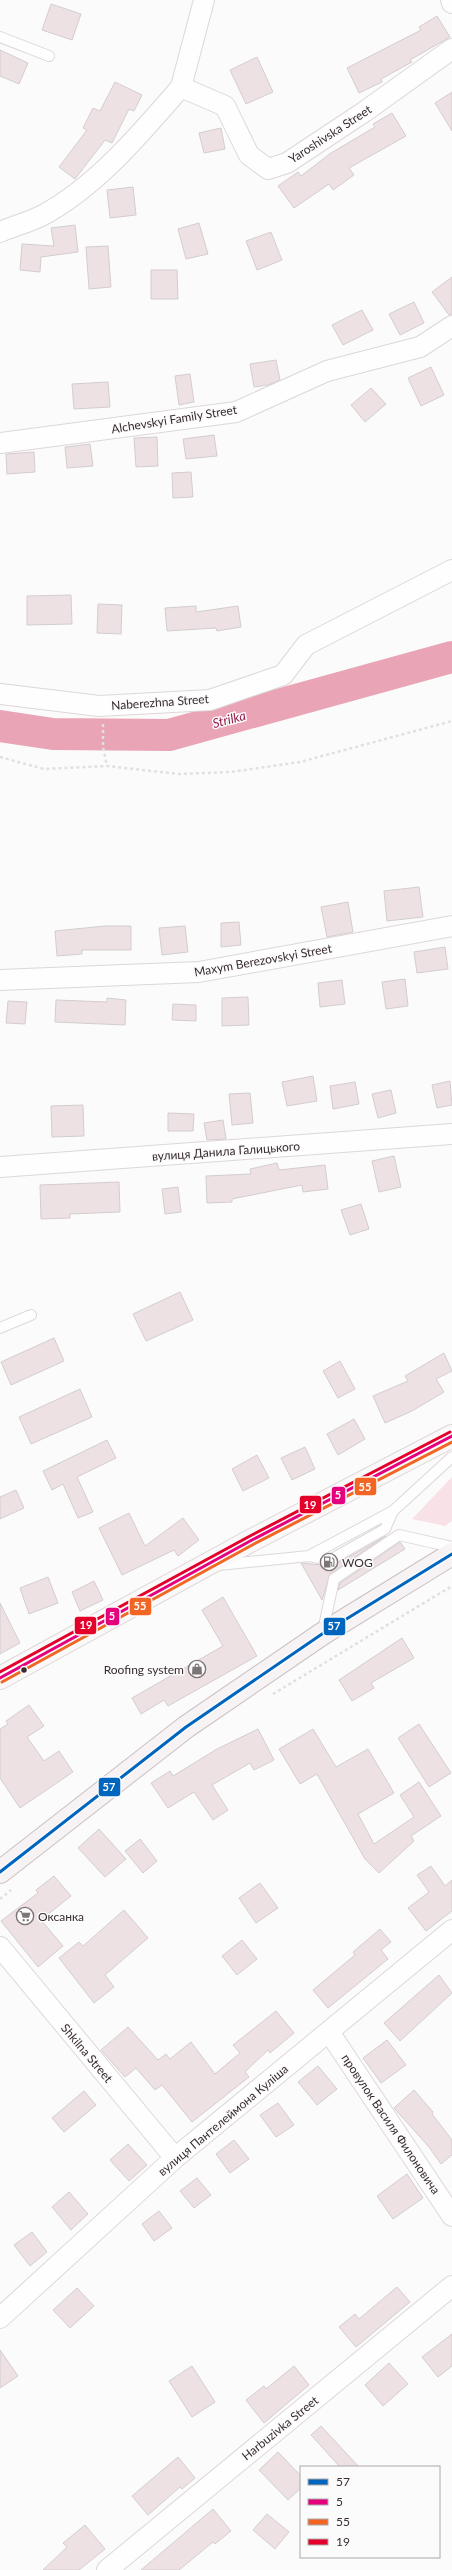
<svg xmlns="http://www.w3.org/2000/svg" width="452" height="2570" viewBox="0 0 452 2570" font-family="Lato,sans-serif">
  <style>
    .green { fill: #f8e2e7 }
    .lines { fill: none; stroke-linecap: round; stroke-linejoin: round }
    .river { stroke: #e9a4b6; stroke-width: 32 }
    .building { fill: #ede1e4; stroke: #d4cdcf }
    .lane-casing { stroke: #ded7d8; stroke-width: 12 }
    .street-casing { stroke: #ded7d8; stroke-width: 22 }
    .secondary-casing { stroke: #ded7d8; stroke-width: 24 }
    .primary-casing { stroke: #cac1c3; stroke-width: 24 }
    .path { stroke: #e0e0e0; stroke-width: 2.5; stroke-dasharray: 3 3; stroke-linecap: butt }
    .lane { stroke: #fefefe; stroke-width: 10 }
    .street { stroke: #fefefe; stroke-width: 20 }
    .secondary { stroke: #fbf8f9; stroke-width: 22 }
    .primary { stroke: #f7f2f3; stroke-width: 22 }
    .bus-1-casing { stroke: #fbfbfb; stroke-width: 6 }
    .bus-2-casing { stroke: #fbfbfb; stroke-width: 6 }
    .bus-3-casing { stroke: #fbfbfb; stroke-width: 6 }
    .bus-4-casing { stroke: #fbfbfb; stroke-width: 6 }
    .bus-1 { stroke: #0065bd; stroke-width: 3 }
    .bus-2 { stroke: #e5007d; stroke-width: 3 }
    .bus-3 { stroke: #f26522; stroke-width: 3 }
    .bus-4 { stroke: #e4002b; stroke-width: 3 }
    .bus-dot { fill: #392c2f; stroke: #fbfbfb; stroke-width: 1.5 }
    .labels { text-anchor: middle; dominant-baseline: central; stroke-width: 3; stroke-linejoin: round; paint-order: stroke }
    .street-label { font-size: 12px; fill: #392c2f; stroke: #fbfbfb }
    .poi-label { font-size: 12px; fill: #392c2f; stroke: #fbfbfb; text-anchor: start }
    .water-label { font-size: 13px; font-style: italic; fill: #931d4b; stroke: #fbfbfb }
    .line-badge { stroke: #fbfbfb; stroke-width: 1.5 }
    .badge-label { font-size: 11px; text-anchor: middle; font-weight: bold; fill: #fff }
  </style>
  <rect width="100%" height="100%" fill="#fbfbfb"/>
  <path class="green" d="M452 1477V1521L445 1526 412 1519Z"/>
  <g class="lines">
    <path class="river" d="M0 726 53 734 169 735 452 657"/>
  </g>
  <path class="building" d="M51 4 81 14 72 40 42 30Z
    M437 16 450 37 410 60 412 62 381 79 382 82 359 93 347 68 421 30 419 27Z
    M0 50 28 63 19 84 0 76Z
    M257 57 273 92 246 104 230 70Z
    M115 82 142 95 134 111 129 109 112 143 105 140 75 179 59 167 87 130 83 128 93 108 100 111Z
    M452 92V131L435 103Z
    M392 113 406 136 349 168 354 175 333 190 329 184 294 208 278 186 298 172 301 176 331 153 375 127 373 124Z
    M221 128 225 149 204 153 199 133Z
    M133 187 136 215 110 218 107 190Z
    M199 223 208 254 186 259 178 229Z
    M75 225 78 252 41 257 40 272 20 270 22 244 54 246 51 228Z
    M271 232 282 260 257 270 246 241Z
    M108 246 111 287 89 289 86 247Z
    M151 270H177L178 299H151Z
    M452 277V315H449L432 292Z
    M414 302 424 323 400 335 389 314Z
    M362 310 373 330 343 345 332 325Z
    M276 360 280 380 268 385 254 387 250 364Z
    M431 367 444 395 421 406 408 378Z
    M190 374 194 402 179 405 175 376Z
    M108 382 110 407 74 409 72 384Z
    M371 388 386 404 365 422 351 405Z
    M214 435 217 456 186 459 183 439Z
    M157 437 158 466 136 467 134 438Z
    M90 444 93 466 67 468 65 447Z
    M34 452 35 472 7 474 6 454Z
    M191 472 193 497 173 498 172 473Z
    M71 595 72 624 27 625V596Z
    M98 604 122 605 121 634 97 633Z
    M196 606V612L238 606 241 627 217 631 216 628 167 631 165 608Z
    M419 887 423 917 387 921 384 891Z
    M348 902 353 932 327 937 321 907Z
    M239 922 241 945 221 947V923Z
    M105 926H131V950H82V954L57 956 55 931Z
    M185 926 188 952 162 955 159 928Z
    M445 947 448 969 417 973 414 952Z
    M405 979 408 1006 386 1009 382 982Z
    M342 980 345 1004 320 1007 318 983Z
    M248 997 249 1025 222 1026V998Z
    M107 998 126 1000 125 1025 55 1022 56 1000 107 1002Z
    M8 1001 27 1002 25 1024 6 1023Z
    M173 1004 196 1005V1021L172 1020Z
    M313 1076 317 1101 287 1106 282 1082Z
    M450 1081 452 1105 437 1108 432 1085Z
    M355 1082 359 1104 333 1109 330 1086Z
    M391 1090 396 1113 378 1118 372 1094Z
    M250 1093 253 1123 232 1125 229 1094Z
    M83 1105 84 1136 52 1137 51 1106Z
    M168 1113 194 1114 193 1131H168Z
    M223 1120 226 1139 207 1140 204 1123Z
    M394 1156 401 1187 379 1192 372 1161Z
    M277 1163 279 1170 325 1165 328 1189 303 1192 302 1185 232 1199V1202L207 1203 206 1176 251 1174 250 1169Z
    M119 1182 120 1212 70 1214V1218L41 1219 40 1185Z
    M178 1187 181 1212 165 1214 162 1189Z
    M361 1204 369 1229 350 1235 341 1210Z
    M180 1292 193 1320 146 1341 133 1314Z
    M54 1338 64 1361 11 1385 1 1362Z
    M444 1353 452 1371 436 1379 444 1392 412 1411 385 1423 373 1396 408 1381 405 1376Z
    M340 1361 355 1389 338 1398 323 1371Z
    M80 1389 92 1417 31 1444 19 1417Z
    M354 1419 365 1439 338 1455 327 1434Z
    M107 1440 116 1458 77 1477 93 1512 78 1518 63 1484 52 1490 43 1471Z
    M305 1447 315 1469 292 1480 281 1458Z
    M257 1455 269 1478 243 1491 232 1469Z
    M16 1490 24 1508 0 1519V1497Z
    M129 1513 145 1546 183 1518 199 1540 178 1556 174 1550 122 1575 99 1528Z
    M386 1536 330 1574 322 1600 301 1563 333 1566Z
    M400 1542 405 1549 338 1590 340 1583Z
    M48 1577 58 1603 29 1614 20 1588Z
    M94 1581 103 1600 80 1611 72 1592Z
    M223 1597 257 1656 168 1706 164 1700 141 1714 132 1698 223 1646 202 1610Z
    M0 1603 20 1643 0 1654Z
    M402 1638 414 1658 371 1683 374 1688 352 1701 339 1680Z
    M29 1705 44 1726 27 1737 44 1761 59 1751 73 1772 20 1808 0 1778V1729L8 1724 6 1721Z
    M419 1724 451 1773 429 1787 398 1738Z
    M258 1729 274 1760 254 1770 250 1763 212 1785 228 1810 213 1820 194 1792 168 1808 151 1783 170 1771 173 1776 217 1749Z
    M313 1729 336 1767 368 1749 394 1793 358 1814 374 1844 414 1817 400 1795 419 1782 441 1816 411 1836 414 1841 379 1873 365 1859 317 1774 300 1784 279 1749Z
    M99 1829 126 1859 105 1877 78 1848Z
    M140 1839 157 1861 143 1873 125 1851Z
    M431 1866 445 1886 452 1880V1911L426 1931 408 1908 429 1892 417 1875Z
    M54 1876 71 1896 41 1920 63 1946 38 1967 1 1921 38 1893 36 1890Z
    M260 1883 278 1908 256 1923 239 1898Z
    M124 1910 148 1938 105 1975 114 1987 94 2003 59 1958 79 1942 83 1946Z
    M380 1929 391 1942 381 1950 388 1959 328 2008 313 1990 355 1955 353 1952Z
    M242 1940 257 1959 237 1975 222 1956Z
    M439 1975 452 1993 400 2041 384 2023Z
    M276 2011 294 2033 270 2053 268 2050 245 2072 249 2077 192 2122 162 2085 155 2090 136 2068 125 2077 101 2050 128 2027 158 2060 166 2054 170 2059 191 2042 215 2074 240 2053 233 2045Z
    M387 2040 406 2065 381 2083 363 2058Z
    M318 2066 337 2089 317 2105 298 2082Z
    M414 2090 433 2112 432 2114 452 2140V2155L441 2164 429 2147 394 2108Z
    M84 2091 96 2105 64 2132 52 2118Z
    M278 2103 294 2125 276 2137 260 2115Z
    M234 2140 249 2159 230 2173 216 2154Z
    M128 2144 147 2165 129 2181 110 2160Z
    M407 2174 423 2198 393 2219 377 2196Z
    M197 2178 211 2195 194 2208 180 2191Z
    M69 2192 88 2214 71 2230 52 2207Z
    M159 2211 172 2228 154 2241 142 2224Z
    M32 2232 47 2252 30 2266 14 2245Z
    M397 2287 410 2302 356 2347 339 2327 355 2314 359 2319Z
    M77 2288 94 2306 70 2328 53 2310Z
    M452 2334V2366L438 2377 422 2357Z
    M0 2350 18 2376 0 2388Z
    M389 2363 408 2384 383 2406 365 2385Z
    M192 2366 215 2402 192 2417 169 2381Z
    M294 2366 309 2385 264 2423 246 2400 264 2386 266 2389Z
    M321 2426 359 2467H340L311 2435Z
    M278 2452 301 2476V2488L288 2500 259 2470Z
    M178 2457 195 2478 182 2489 180 2487 148 2515 132 2496Z
    M213 2509 231 2531 215 2544 213 2542 179 2570H141Z
    M267 2514 289 2532 275 2549 253 2530Z
    M85 2525 105 2549 79 2570H43L67 2547 63 2543Z"/>
  <g class="lines">
    <defs>
      <path id="lane" d="M0 37 49 56
        M0 1328 31 1315
        M309 1556 330 1560 385 1529 393 1511
        M219 1565 309 1556 393 1511 452 1457
        M323 1631 334 1579 399 1535 452 1547"/>
      <path id="street" d="M204 0 181 87 225 106 249 155 268 169 287 163 364 112 452 49
        M451 0 452 3
        M0 232C14 226 30 222 43 215 96 187 142 132 181 87
        M0 443 236 412 327 371 420 347 452 326
        M0 694 99 706 210 700 283 675 306 645 452 570
        M0 980 199 972 452 926
        M0 1167 452 1134
        M0 1947 175 2158
        M329 2032 452 2216
        M0 2318 175 2158 452 1930
        M107 2570 452 2286"/>
      <path id="secondary" d="M0 1678 252 1540 452 1436"/>
      <path id="primary" d="M0 1872 186 1727 322 1634 452 1554"/>
    </defs>
    <use href="#lane" class="lane-casing"/>
    <use href="#street" class="street-casing"/>
    <use href="#secondary" class="secondary-casing"/>
    <use href="#primary" class="primary-casing"/>
    <path class="path" d="M103 724V747L107 766
      M0 757 44 769 107 766 179 774 231 772 300 762 452 721
      M273 1694 452 1586
      M0 1899 11 1890"/>
    <use href="#lane" class="lane"/>
    <use href="#street" class="street"/>
    <use href="#secondary" class="secondary"/>
    <use href="#primary" class="primary"/>
    <defs>
      <path id="bus-1" d="M0 1872 186 1727 322 1634 452 1554"/>
      <path id="bus-2" d="M0 1678 252 1540 452 1436"/>
      <path id="bus-3" d="M2 1682 254 1544 452 1442"/>
      <path id="bus-4" d="M0 1672 250 1536 450 1432"/>
    </defs>
    <use href="#bus-1" class="bus-1-casing"/>
    <use href="#bus-2" class="bus-2-casing"/>
    <use href="#bus-3" class="bus-3-casing"/>
    <use href="#bus-4" class="bus-4-casing"/>
    <use href="#bus-1" class="bus-1"/>
    <use href="#bus-2" class="bus-2"/>
    <use href="#bus-3" class="bus-3"/>
    <use href="#bus-4" class="bus-4"/>
  </g>
  <defs>
    <symbol id="fuel-ring" viewBox="-11 -11 22 22"><circle r="9.5" fill="#fbfbfb" stroke="#7d7476" stroke-width="1.5"/><path d="M-5.5-6h7V0h2V4h1.3V-2.5L3-4.5l.8-.8L6-3V5H2.5V1h-1V6h-7ZM-4.2-4.7v3.2H.2V-4.7Z" fill="#7d7476"/></symbol>
    <symbol id="shop-ring" viewBox="-11 -11 22 22"><circle r="9.5" fill="#fbfbfb" stroke="#7d7476" stroke-width="1.5"/><path d="M-5-2.5h2.3a2.7 3.5 0 0 1 5.4 0H5L5.5 6h-11ZM-1.5-2.5h3a1.5 2.3 0 0 0-3 0Z" fill="#7d7476"/></symbol>
    <symbol id="supermarket-ring" viewBox="-11 -11 22 22"><circle r="9.5" fill="#fbfbfb" stroke="#7d7476" stroke-width="1.5"/><path d="M-6-5.5h2.5l.6 2H6L4.5 2H-2.5L-4.4-4H-6ZM-1.5 3.2a1.3 1.3 0 1 0 .1 0ZM3 3.2a1.3 1.3 0 1 0 .1 0Z" fill="#7d7476"/></symbol>
  </defs>
  <g fill-rule="evenodd">
    <use href="#fuel-ring" x="319" y="1552" width="20" height="20"/>
    <use href="#shop-ring" x="187" y="1659" width="20" height="20"/>
    <use href="#supermarket-ring" x="15" y="1906" width="20" height="20"/>
  </g>
  <circle class="bus-dot" cx="24" cy="1670" r="3.5"/>
  <g class="labels">
    <g class="street-label">
      <text transform="translate(330 134) rotate(-33)">Yaroshivska Street</text>
      <text transform="translate(174 419) rotate(-9)">Alchevskyi Family Street</text>
      <text transform="translate(160 702) rotate(-4)">Naberezhna Street</text>
      <text transform="translate(263 960) rotate(-10)">Maxym Berezovskyi Street</text>
      <text transform="translate(226 1151) rotate(-4)">вулиця Данила Галицького</text>
      <text transform="translate(87 2053) rotate(50)">Shkilna Street</text>
      <text transform="translate(223 2120) rotate(-40)">вулиця Пантелеймона Куліша</text>
      <text transform="translate(391 2124) rotate(56)">провулок Василя Филоновича</text>
      <text transform="translate(280 2428) rotate(-39)">Harbuzivka Street</text>
    </g>
    <g class="poi-label">
      <text x="342" y="1562">WOG</text>
      <text x="184" y="1669" text-anchor="end">Roofing system</text>
      <text x="38" y="1916">Оксанка</text>
    </g>
    <g class="water-label">
      <text transform="translate(229 719) rotate(-15)">Strilka</text>
    </g>
  </g>
  <g class="line-badge">
    <rect x="354" y="1477" width="23" height="19" rx="4" fill="#f26522"/>
    <rect x="331" y="1486" width="15" height="19" rx="4" fill="#e5007d"/>
    <rect x="299" y="1495" width="23" height="19" rx="4" fill="#e4002b"/>
    <rect x="129" y="1597" width="23" height="19" rx="4" fill="#f26522"/>
    <rect x="105" y="1607" width="15" height="19" rx="4" fill="#e5007d"/>
    <rect x="74" y="1616" width="23" height="19" rx="4" fill="#e4002b"/>
    <rect x="323" y="1617" width="23" height="19" rx="4" fill="#0065bd"/>
    <rect x="98" y="1777" width="23" height="20" rx="4" fill="#0065bd"/>
  </g>
  <g class="badge-label">
    <text x="365" y="1491">55</text>
    <text x="338" y="1499">5</text>
    <text x="310" y="1509">19</text>
    <text x="140" y="1610">55</text>
    <text x="112" y="1620">5</text>
    <text x="86" y="1629">19</text>
    <text x="334" y="1630">57</text>
    <text x="109" y="1791">57</text>
  </g>
  <rect x="300" y="2466" width="140" height="92" fill="#fbfbfb" stroke="#ada8a9"/>
  <rect x="308" y="2479" width="20" height="6" fill="#0065bd" stroke="#ada8a9"/>
  <text x="336" y="2486" font-size="12" fill="#392c2f">57</text>
  <rect x="308" y="2499" width="20" height="6" fill="#e5007d" stroke="#ada8a9"/>
  <text x="336" y="2506" font-size="12" fill="#392c2f">5</text>
  <rect x="308" y="2519" width="20" height="6" fill="#f26522" stroke="#ada8a9"/>
  <text x="336" y="2526" font-size="12" fill="#392c2f">55</text>
  <rect x="308" y="2539" width="20" height="6" fill="#e4002b" stroke="#ada8a9"/>
  <text x="336" y="2546" font-size="12" fill="#392c2f">19</text>
</svg>
